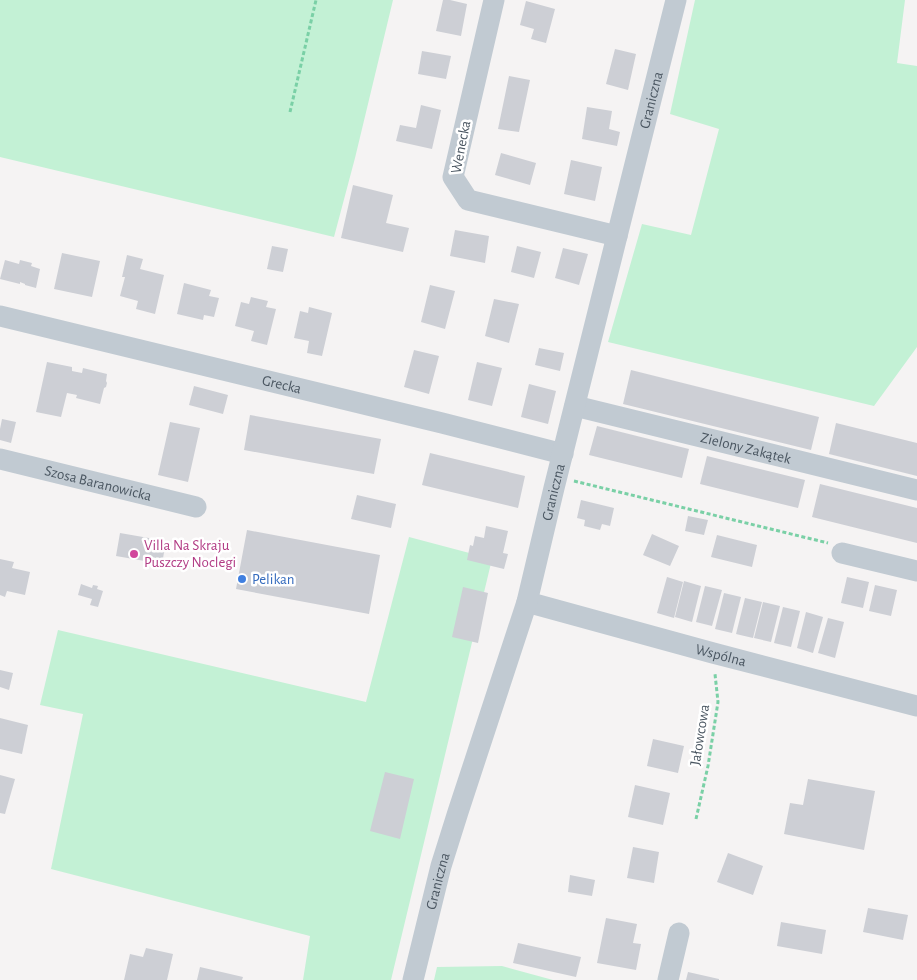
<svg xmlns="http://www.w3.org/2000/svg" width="917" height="980" viewBox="0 0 917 980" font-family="'Alegreya Sans',sans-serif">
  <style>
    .green { fill: #c3f1d5 }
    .building { fill: #cdcfd5 }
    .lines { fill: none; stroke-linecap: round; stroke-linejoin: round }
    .path { stroke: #7ad0a6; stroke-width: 3; stroke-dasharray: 4 2.5; stroke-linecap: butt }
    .minor { stroke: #c1cad2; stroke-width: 21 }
    .hotel-dot { fill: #d1479c; stroke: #fff; stroke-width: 2 }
    .shop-dot { fill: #3f7fe0; stroke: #fff; stroke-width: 2 }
    .labels { text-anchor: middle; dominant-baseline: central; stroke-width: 5; stroke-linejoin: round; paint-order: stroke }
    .street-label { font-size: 15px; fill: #4a5661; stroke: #fff }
    .hotel-label { font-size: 15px; fill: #b23c85; stroke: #fff; text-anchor: start }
    .shop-label { font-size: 15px; fill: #366cbe; stroke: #fff; text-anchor: start }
  </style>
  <rect width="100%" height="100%" fill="#f5f3f3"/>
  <path class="green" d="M0 0H393L355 158 334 237 0 157Z
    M695 0H905L897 63 917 66V347L874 406 608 342 642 224 691 235 719 129 670 114Z
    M409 537 492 559 391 980H303L310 936 51 869 83 714 40 705 58 630 366 702Z
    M502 966 553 980H434L437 967Z"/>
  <path class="building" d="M443 0H450L467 4 461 36 436 31Z
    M526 1 555 9 546 43 531 39 534 29 520 25Z
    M615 49 636 54 628 90 606 84Z
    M422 51 451 56 446 79 418 74Z
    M509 76 530 80 519 132 498 129Z
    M421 105 441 110 432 149 396 141 400 125 416 128Z
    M587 107 612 111 609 129 620 132 617 146 582 139Z
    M501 153 536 163 530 185 495 175Z
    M571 160 602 167 595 201 564 194Z
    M353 185 393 195 386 223 409 228 403 252 341 238Z
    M455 230 489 236 485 263 450 256Z
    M272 246 288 249 283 272 267 269Z
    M517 246 541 252 534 278 511 272Z
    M563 248 588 254 579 285 555 278Z
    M62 253 100 261 92 297 54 289Z
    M127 255 143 259 140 269 164 275 155 314 136 309 138 301 120 296 125 277H122Z
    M5 260 19 264 20 260 32 263 31 266 40 269 36 288 25 285V284L20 282V284L0 279Z
    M184 283 211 290 209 296 219 298 214 317 204 315 203 320 177 314Z
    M430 285 455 291 445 329 421 322Z
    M251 297 268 301 266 307 276 309 267 345 251 341 254 331 235 326 241 302 249 304Z
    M494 299 519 304 509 343 485 336Z
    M309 307 332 313 322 356 307 353 309 341 294 338 300 311 308 313Z
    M539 348 564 353 560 371 535 365Z
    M414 350 439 356 429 394 404 387Z
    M47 362 72 367V371L82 373 83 368 107 374 106 381 107 383 106 387 104 388 100 404 76 398 77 395 67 393 61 417 36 412Z
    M477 362 502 368 492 406 468 400Z
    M631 370 819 417 811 450 623 404Z
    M529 384 556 391 548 424 521 417Z
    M194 386 228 395 223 414 189 405Z
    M250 415 381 439 374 474 244 450Z
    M2 419 16 422 11 443 0 440V429Z
    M170 422 200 428 188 482 158 475Z
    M836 423 917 443V476L829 454Z
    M597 426 689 449 682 478 589 455Z
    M430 453 525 476 518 508 422 485Z
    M707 456 805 480 798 508 700 484Z
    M820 484 917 508V543L812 517Z
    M357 495 396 504 391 528 351 519Z
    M581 500 614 508 610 526 602 524 600 530 584 526 585 520 577 518Z
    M688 516 708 520 704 535 685 531Z
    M486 526 508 531 503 553 508 554 504 569 467 560 470 545 473 546 475 536 484 538Z
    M247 530 380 555 369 614 236 589Z
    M120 533 166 541 162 564 116 556Z
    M652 534 679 546 670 566 643 555Z
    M717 535 757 545 752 567 711 557Z
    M0 559 14 562 12 568 30 572 25 595 7 591 5 597 0 595Z
    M667 577 683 582 674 618 657 613Z
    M847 577 869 582 863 608 841 603Z
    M684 581 701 586 692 622 675 617Z
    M81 584 92 588 93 585 98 586 97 589 103 591 98 607 90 605 92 599 78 595Z
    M875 585 897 590 891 616 869 611Z
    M705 586 722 590 712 626 696 622Z
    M463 587 488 593 478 643 452 637Z
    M724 593 741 597 732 633 715 629Z
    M745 598 762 602 753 638 736 634Z
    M763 602 780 606 771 642 754 638Z
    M783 607 800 611 791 647 774 643Z
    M806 612 823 617 813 653 797 648Z
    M828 618 844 622 835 658 818 653Z
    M0 670 13 673 9 690 0 687Z
    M0 718 28 725 22 754 0 749Z
    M653 739 684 746 678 773 647 766Z
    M385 772 414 779 400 839 370 831Z
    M0 775 15 779 5 814 0 813Z
    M808 779 875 791 864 850 784 834 790 803 803 805Z
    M635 785 670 793 663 825 628 817Z
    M633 847 659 852 654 883 627 878Z
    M728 853 763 866 753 895 717 882Z
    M570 875 595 880 592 896 568 892Z
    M868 908 908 915 903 940 863 932Z
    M606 918 637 924 633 943 641 944 636 970 597 963Z
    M781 922 826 930 822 954 777 946Z
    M518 943 581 957 576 977 513 963Z
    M146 948 173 954 167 980H124L130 954 143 957Z
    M200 967 243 977 242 980H197Z
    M688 972 719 979V980H686Z"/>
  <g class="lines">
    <path class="path" d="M290 112 316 0
      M574 481 828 543
      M696 819 708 766 718 702 715 674"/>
    <g class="minor">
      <path d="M494 0 453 177 468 200 617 236"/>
      <path id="s1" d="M0 316 442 423 563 454"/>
      <path id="s2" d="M575 406 917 490"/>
      <path id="s3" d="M0 459 196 507"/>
      <path d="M842 553 917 571"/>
      <path id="s4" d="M527 602 713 653 917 706"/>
      <path id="s5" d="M413 980 441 866 458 812 527 602 554 488 676 0"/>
      <path d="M668 980 679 933"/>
    </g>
  </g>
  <circle class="hotel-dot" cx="134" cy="554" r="5"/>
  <circle class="shop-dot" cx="242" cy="579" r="5"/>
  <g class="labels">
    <g class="street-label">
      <text stroke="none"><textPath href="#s5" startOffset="912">Graniczna</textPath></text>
      <text transform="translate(461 147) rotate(-79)">Wenecka</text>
      <text stroke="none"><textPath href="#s1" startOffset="290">Grecka</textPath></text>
      <text stroke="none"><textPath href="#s2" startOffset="176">Zielony Zakątek</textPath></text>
      <text stroke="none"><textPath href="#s3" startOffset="101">Szosa Baranowicka</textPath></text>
      <text stroke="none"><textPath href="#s5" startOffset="508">Graniczna</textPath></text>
      <text stroke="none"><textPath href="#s4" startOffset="201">Wspólna</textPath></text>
      <text transform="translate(700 735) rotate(-81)">Jałowcowa</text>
      <text stroke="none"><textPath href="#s5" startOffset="102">Graniczna</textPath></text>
    </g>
    <g class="hotel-label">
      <text x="144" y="545">Villa Na Skraju<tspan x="144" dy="17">Puszczy Noclegi</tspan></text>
    </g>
    <g class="shop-label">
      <text x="252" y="579">Pelikan</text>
    </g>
  </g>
</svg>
